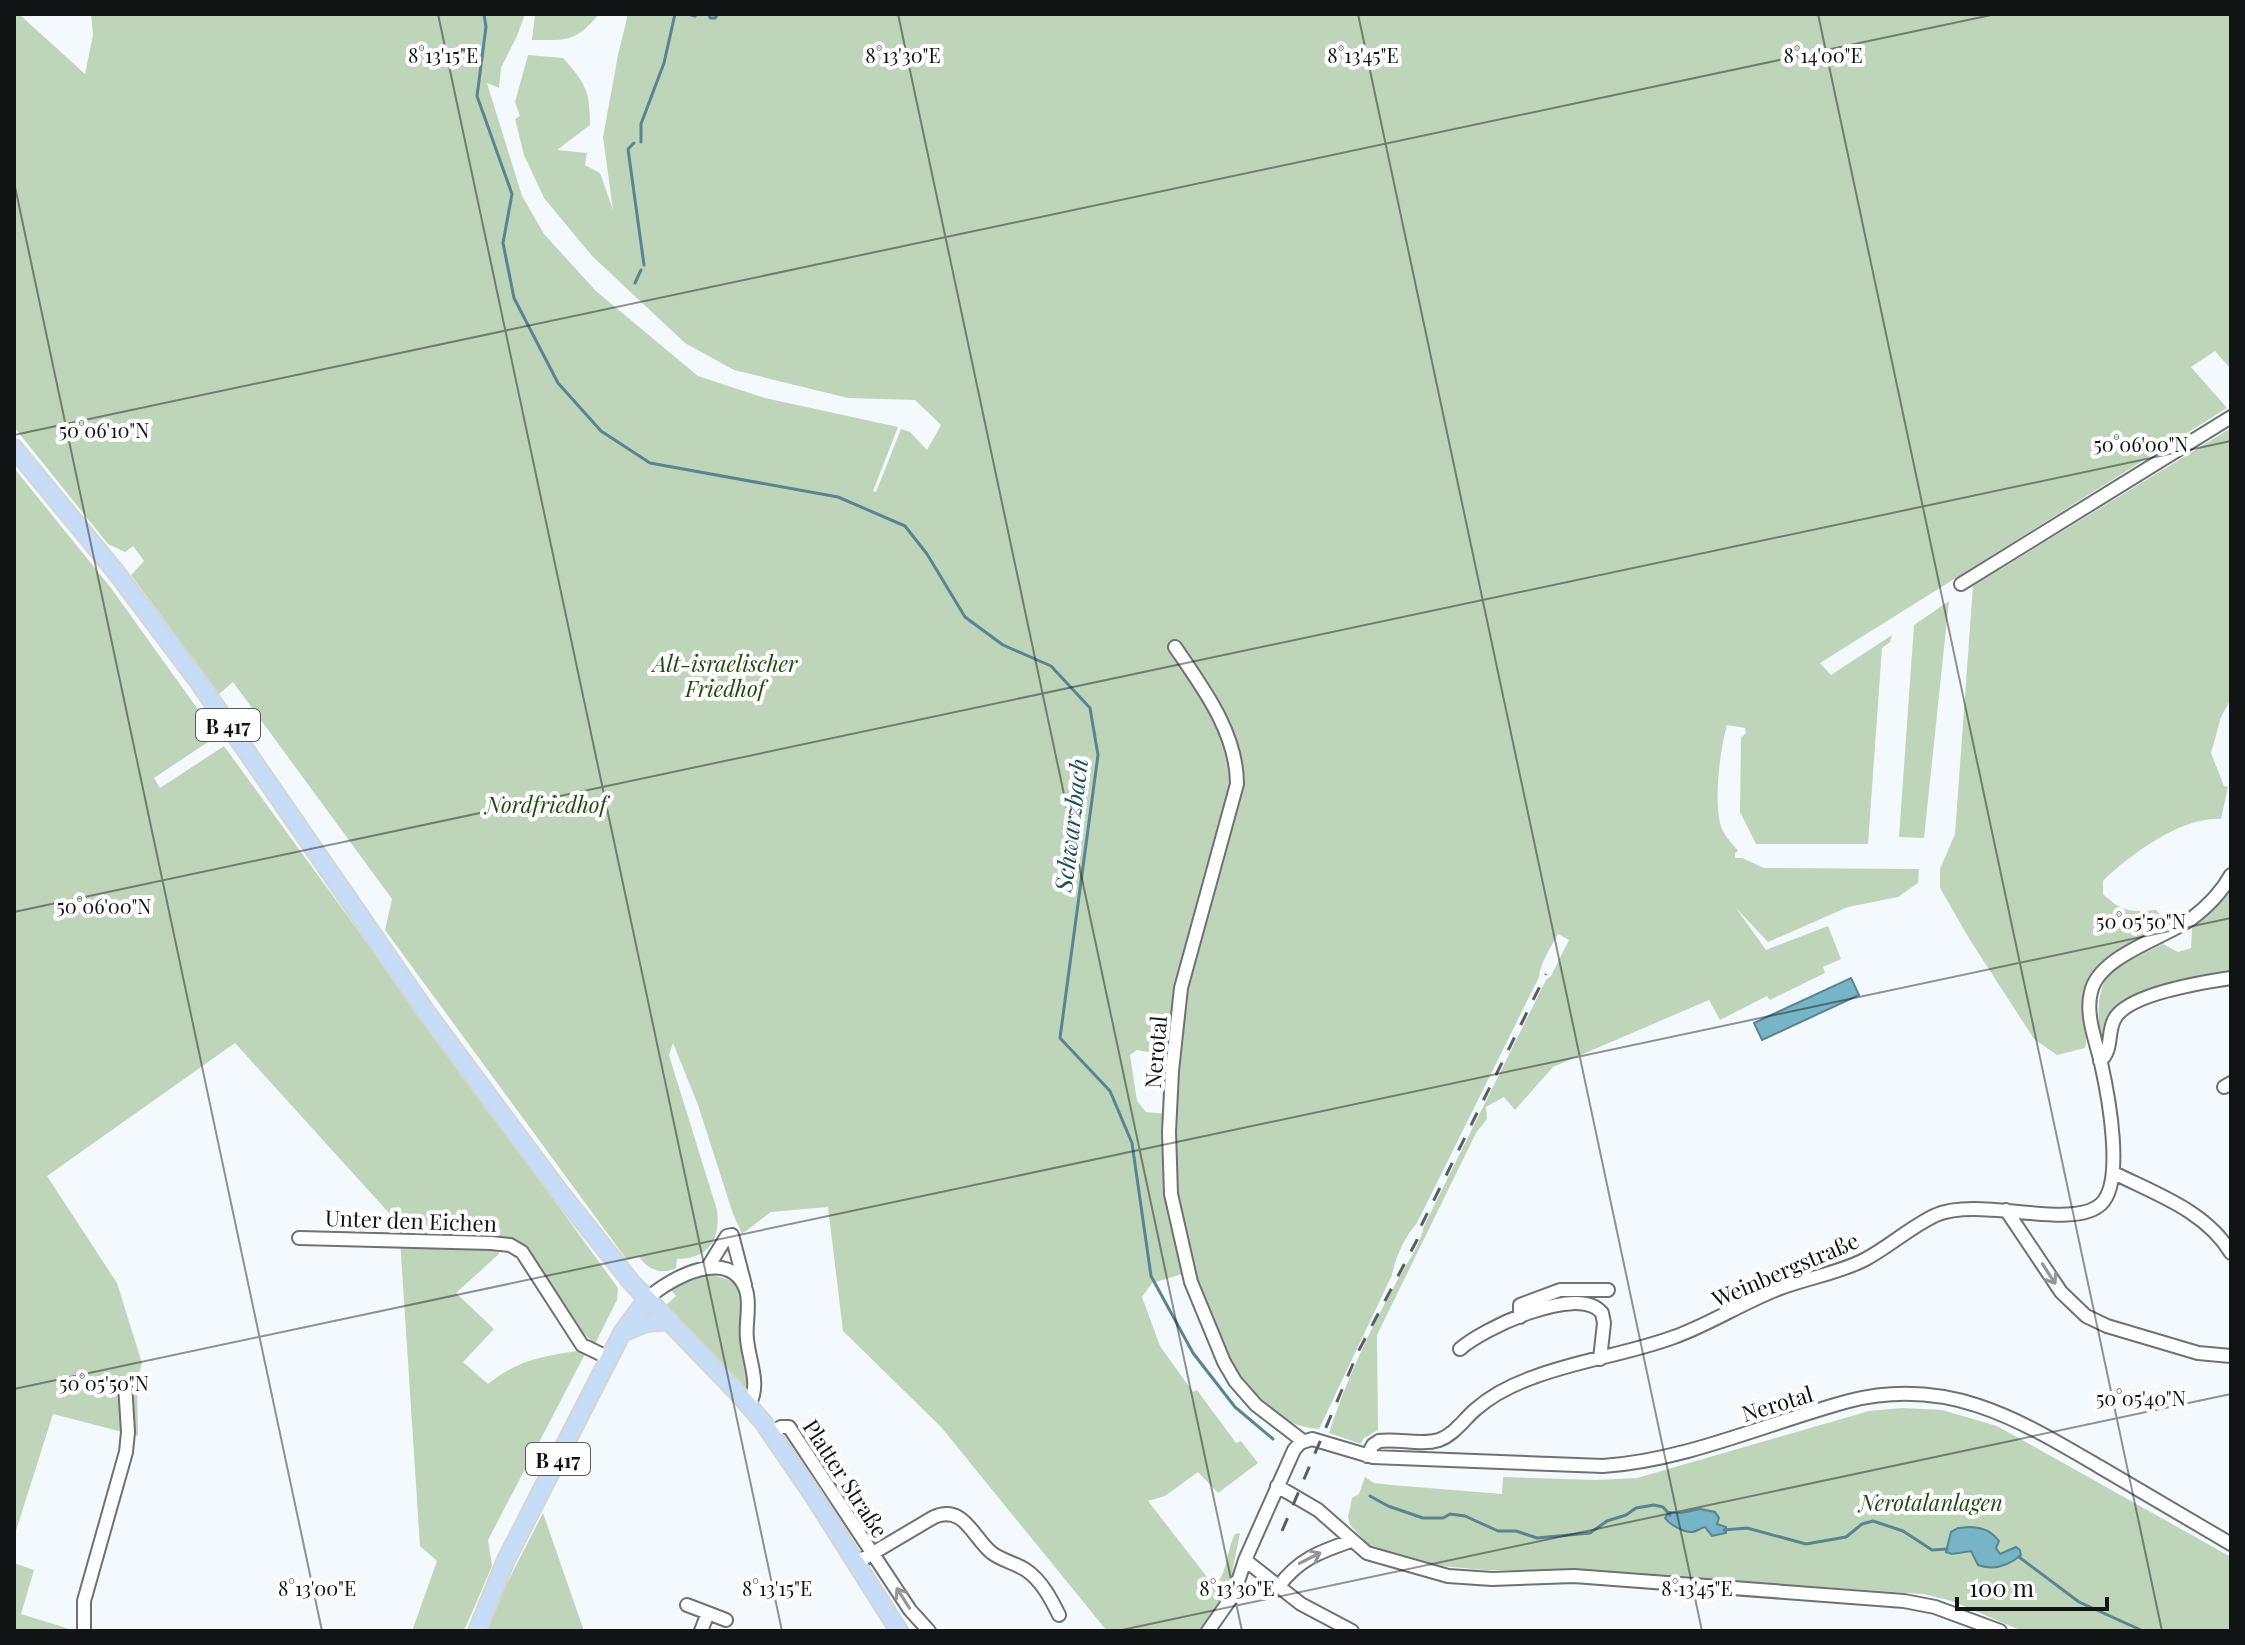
<svg xmlns="http://www.w3.org/2000/svg" width="2245" height="1645" viewBox="0 0 2245 1645" font-family="'Playfair Display',serif">
  <style>
    .green { fill: #bfd5b9; fill-rule: evenodd }
    .water { fill: #78b4c8; stroke: #598492; stroke-width: 2 }
    .lines { fill: none; stroke-linecap: round; stroke-linejoin: round }
    .stream { stroke: #598492; stroke-width: 3 }
    .minor-casing { stroke: #6e7176; stroke-width: 16 }
    .major-casing { stroke: #d4d5d5; stroke-width: 20 }
    .minor { stroke: #fff; stroke-width: 12 }
    .major { stroke: #c7dcf7; stroke-width: 16 }
    .rail { stroke: #5b5e61; stroke-width: 3; stroke-dasharray: 14 14; stroke-linecap: butt }
    .oneway { stroke: #949596 }
    .ticks { fill: none; stroke: #111315; stroke-width: 2; stroke-opacity: 0.45 }
    .labels { text-anchor: middle; dominant-baseline: central; stroke-width: 8; stroke-linejoin: round; paint-order: stroke }
    .shield { fill: #fff; stroke: #585a5b; stroke-width: 2 }
    .shield-label { font-size: 20px; font-weight: bold; fill: #111315 }
    .park-label { font-size: 22px; font-style: italic; fill: #204a10; stroke: #fff }
    .street-label { font-size: 22px; fill: #111315; stroke: #fff }
    .water-label { font-size: 24px; font-style: italic; fill: #194d5c; stroke: #fff }
    .ticks-label { font-size: 20px; text-anchor: middle; fill: #111315; stroke: #fff; stroke-width: 8; stroke-linejoin: round; paint-order: stroke }
  </style>
  <rect width="100%" height="100%" fill="#f4f9fe"/>
  <path class="green" d="M14 14H19L85 74 93 35 91 14H525L517 36 501 68 499 88 487 83 522 196 544 234 596 291 698 376 765 398 898 427 873 491 876 492 901 429 910 432 927 450 941 425 915 400 848 398 734 370 685 343 592 256 544 198 524 155 515 119 520 116 515 102 528 55 563 58C586 83 590 92 590 125L557 150 587 153 585 165 600 173 613 210 603 137 618 55 628 14H2231V369L2215 351 2191 367 2227 408 1820 663 1831 675 1892 635 1890 642 1882 648 1868 844H1756L1740 812 1741 738 1746 733 1745 728 1727 725C1720 749 1712 809 1723 831 1726 838 1734 845 1738 851L1735 853V858H1742L1764 868 1919 869 1918 883 1898 897 1848 907 1768 942 1736 908 1766 950 1828 926 1841 959 1823 967 1825 973 1770 1000 1767 996 1720 1020 1709 1000 1553 1067 1515 1110 1504 1097 1486 1107 1487 1119 1476 1133 1377 1335 1378 1430 1363 1439 1361 1444 1329 1433C1346 1381 1370 1329 1397 1281 1407 1263 1419 1248 1424 1226L1546 980 1551 976 1569 940 1558 934C1551 947 1540 963 1539 977L1417 1223C1404 1238 1396 1256 1392 1275L1319 1429C1242 1423 1210 1335 1196 1270L1152 1283 1142 1297 1160 1346 1193 1392 1197 1390 1236 1443 1241 1441 1258 1463 1218 1493 1198 1472 1165 1496 1148 1501 1214 1586C1228 1574 1226 1551 1235 1534L1240 1533 1229 1588 1204 1631H1107L941 1427 843 1331 828 1207 771 1212 742 1234 733 1214 698 1105 673 1043 669 1055 717 1210C721 1240 708 1259 677 1259L676 1268C661 1275 649 1270 639 1257L627 1260 385 930 392 899 233 682 219 694 131 575 144 561 133 546 125 552 108 544 14 427ZM1137 1050 1179 1058 1176 1115 1146 1112 1137 1101 1130 1055Z
    M535 14H599C575 43 567 40 532 40Z
    M2231 428V699L2221 717 2211 753 2224 786 2228 787 2221 819C2183 816 2129 855 2103 881V894C2122 912 2130 912 2156 910L2165 919 2164 930C2131 946 2084 960 2084 1003 2084 1019 2089 1032 2085 1048L2057 1055 2034 1039 1970 940 1940 888V869L1955 834 1973 586Z
    M14 468 111 588 217 736 154 778 160 788 224 746 618 1288 617 1300 595 1344 581 1331 527 1247 500 1236 497 1247 499 1254 456 1293 494 1329 463 1362 488 1384C516 1361 542 1356 577 1351L584 1353V1356L488 1540 492 1566 464 1631H412L437 1561 420 1546 399 1224 235 1043 47 1176 117 1283 142 1363 137 1381 138 1436 53 1414 14 1537Z
    M1949 601 1924 838 1899 837 1914 625Z
    M2231 886V972C2203 977 2127 991 2110 1014 2105 1021 2106 1030 2101 1036L2099 1035C2096 969 2108 972 2163 944L2178 952 2191 948 2192 928 2223 900Z
    M710 1274 732 1281 741 1291 750 1377 747 1390 666 1305 676 1296 670 1289 672 1287Z
    M1902 1408 1942 1410 1997 1426 2231 1557V1631H2022L1952 1601 1923 1594 1573 1570H1484L1442 1566 1370 1546 1350 1525 1348 1517 1352 1498 1359 1494 1365 1477 1374 1483 1392 1485 1502 1494 1503 1477 1596 1480 1637 1478 1869 1411Z
    M543 1513 584 1631H487L503 1591Z
    M14 1563 34 1570 21 1614 76 1631H14Z"/>
  <path class="water" d="M1851 978 1859 995 1762 1040 1754 1023Z
    M1700 1509 1715 1512 1719 1518 1717 1524 1726 1527V1533L1712 1536 1705 1527C1701 1528 1697 1531 1693 1532 1684 1533 1669 1524 1665 1518L1669 1512 1681 1513Z
    M1971 1527C1984 1528 1991 1531 1999 1541L1996 1548 2000 1554 2016 1547 2020 1550 2021 1555C2008 1566 1994 1571 1978 1565L1971 1551 1952 1554 1946 1552 1951 1532 1958 1528Z"/>
  <g class="lines">
    <path class="stream" d="M484 14 486 27 477 96 512 194 503 243 514 298 558 383 601 431 650 463 838 497 905 526 927 554 965 617 1003 645 1051 666 1090 708 1098 755 1060 1038 1110 1091 1132 1143 1151 1276 1193 1353 1235 1407 1273 1439
      M688 14 695 16 696 14
      M709 14 710 18H715L718 14
      M641 142V124L664 63 675 14
      M634 143 628 149 644 265
      M635 283 641 270
      M1370 1496 1388 1506 1423 1518H1443L1450 1514 1465 1516 1498 1531H1516L1537 1538 1590 1533 1607 1521 1626 1515 1636 1508 1654 1505 1663 1507 1670 1515
      M1724 1530 1747 1528 1806 1544 1846 1537 1862 1524 1873 1521 1903 1531 1932 1550 1947 1549
      M2019 1557 2079 1602 2143 1631"/>
    <defs>
      <path id="minor" d="M1961 584 2231 417
        M1175 647C1203 688 1237 733 1237 784L1181 988 1172 1071 1169 1132 1171 1194 1191 1282 1224 1362 1235 1381 1256 1405 1303 1441
        M2100 1061C2113 1050 2107 1034 2114 1020 2126 994 2204 982 2231 978
        M2224 1087 2231 1083
        M2114 1173C2156 1194 2206 1211 2231 1253
        M2006 1210 2061 1292 2086 1316 2107 1326 2198 1353 2231 1356
        M299 1238 491 1243 510 1245 522 1252 582 1345 609 1358
        M708 1267 727 1236 732 1235 745 1285
        M647 1299C670 1278 730 1245 746 1290 751 1305 745 1324 747 1339 749 1362 761 1384 749 1405
        M1520 1317V1305L1560 1290H1608
        M1460 1349C1482 1329 1578 1283 1602 1313L1604 1323 1600 1359
        M771 1433 781 1427H789L910 1610 929 1631
        M1367 1456 1373 1445 1379 1441C1399 1438 1420 1446 1439 1440 1455 1434 1464 1419 1476 1409 1492 1395 1514 1384 1534 1377 1579 1360 1628 1354 1674 1337 1710 1324 1742 1303 1778 1289 1806 1278 1836 1274 1864 1260 1889 1247 1910 1227 1936 1215 1980 1196 2072 1231 2101 1204 2125 1182 2108 1094 2101 1063 2096 1041 2085 1015 2091 992 2099 956 2162 939 2191 919 2207 907 2221 893 2231 875
        M1277 1486 1318 1510 1367 1553 1448 1576 1492 1579 1574 1576 1904 1601 1935 1607 2000 1631
        M1245 1560 1301 1604 1352 1631
        M856 1563 934 1517C964 1504 973 1538 992 1553 1003 1561 1015 1563 1026 1570 1042 1581 1051 1599 1059 1615
        M1278 1587C1299 1559 1319 1552 1351 1541
        M687 1605 708 1613 701 1631
        M708 1613 726 1620
        M84 1631V1601L126 1452 128 1432 125 1384
        M1208 1631 1234 1594 1245 1560 1294 1450 1300 1443 1312 1439 1373 1457 1603 1466C1688 1460 1767 1423 1849 1401 1948 1376 2018 1419 2100 1467 2143 1492 2187 1518 2231 1544"/>
      <path id="major" d="M14 448 115 571 198 681 427 1013 559 1191 632 1283 735 1390 763 1422 813 1495 899 1631
        M622 1333 646 1323 670 1321
        M477 1631 506 1560 622 1333 647 1299"/>
    </defs>
    <use href="#minor" class="minor-casing"/>
    <use href="#major" class="major-casing"/>
    <use href="#minor" class="minor"/>
    <use href="#major" class="major"/>
    <path class="rail" d="M1282 1531 1358 1352 1417 1240 1421 1226 1546 974"/>
  </g>
  <defs><path id="oneway-shaft" d="M-6 0H5M1.5-3L5.5 0L1.5 3" fill="none" stroke-width="1.6" stroke-linecap="round" stroke-linejoin="round" transform="scale(2)"/></defs>
  <g class="oneway">
    <use href="#oneway-shaft" transform="translate(2049 1274) rotate(57)"/>
    <use href="#oneway-shaft" transform="translate(1310 1558) rotate(-27)"/>
    <use href="#oneway-shaft" transform="translate(903 1598) rotate(-123)"/>
  </g>
  <path class="ticks" d="M438 14 782 1631M898 14 1242 1631M1358 14 1702 1631M1818 14 2162 1631M14 182 322 1631M14 435 1996 14M14 912 2231 441M14 1389 2231 918M1117 1631 2231 1394"/>
  <g class="labels">
    <g class="shield">
      <rect x="196" y="709" width="64" height="32" rx="6"/>
      <rect x="526" y="1443" width="64" height="32" rx="6"/>
    </g>
    <g class="shield-label">
      <text x="228" y="725">B 417</text>
      <text x="558" y="1459">B 417</text>
    </g>
    <g class="park-label">
      <text x="725" y="663">Alt-israelischer<tspan x="725" dy="25">Friedhof</tspan></text>
      <text x="546" y="804">Nordfriedhof</text>
      <text x="1931" y="1502">Nerotalanlagen</text>
    </g>
    <g class="street-label">
      <text transform="translate(1155 1052) rotate(-85)">Nerotal</text>
      <text transform="translate(411 1220) rotate(2)">Unter den Eichen</text>
      <text transform="translate(1785 1269) rotate(-23)">Weinbergstraße</text>
      <text transform="translate(1777 1403) rotate(-17)">Nerotal</text>
      <text transform="translate(846 1478) rotate(57)">Platter Straße</text>
    </g>
    <g class="water-label">
      <text transform="translate(1070 825) rotate(-83)">Schwarzbach</text>
    </g>
  </g>
  <g class="ticks-label">
    <text x="443" y="63">8°13'15"E</text>
    <text x="903" y="63">8°13'30"E</text>
    <text x="1363" y="63">8°13'45"E</text>
    <text x="1823" y="63">8°14'00"E</text>
    <text x="104" y="438">50°06'10"N</text>
    <text x="2141" y="452">50°06'00"N</text>
    <text x="104" y="914">50°06'00"N</text>
    <text x="2141" y="929">50°05'50"N</text>
    <text x="104" y="1391">50°05'50"N</text>
    <text x="2141" y="1406">50°05'40"N</text>
    <text x="317" y="1596">8°13'00"E</text>
    <text x="777" y="1596">8°13'15"E</text>
    <text x="1237" y="1596">8°13'30"E</text>
    <text x="1697" y="1596">8°13'45"E</text>
  </g>
  <rect width="2245" height="1645" fill="none" stroke="#111315" stroke-width="32"/>
  <path d="M1957 1597v12h150v-12" fill="none" stroke="#111315" stroke-width="4"/>
  <text x="1969" y="1597" font-size="24" fill="#111315" stroke="#ffffff" stroke-width="6" paint-order="stroke">100 m</text>
</svg>
